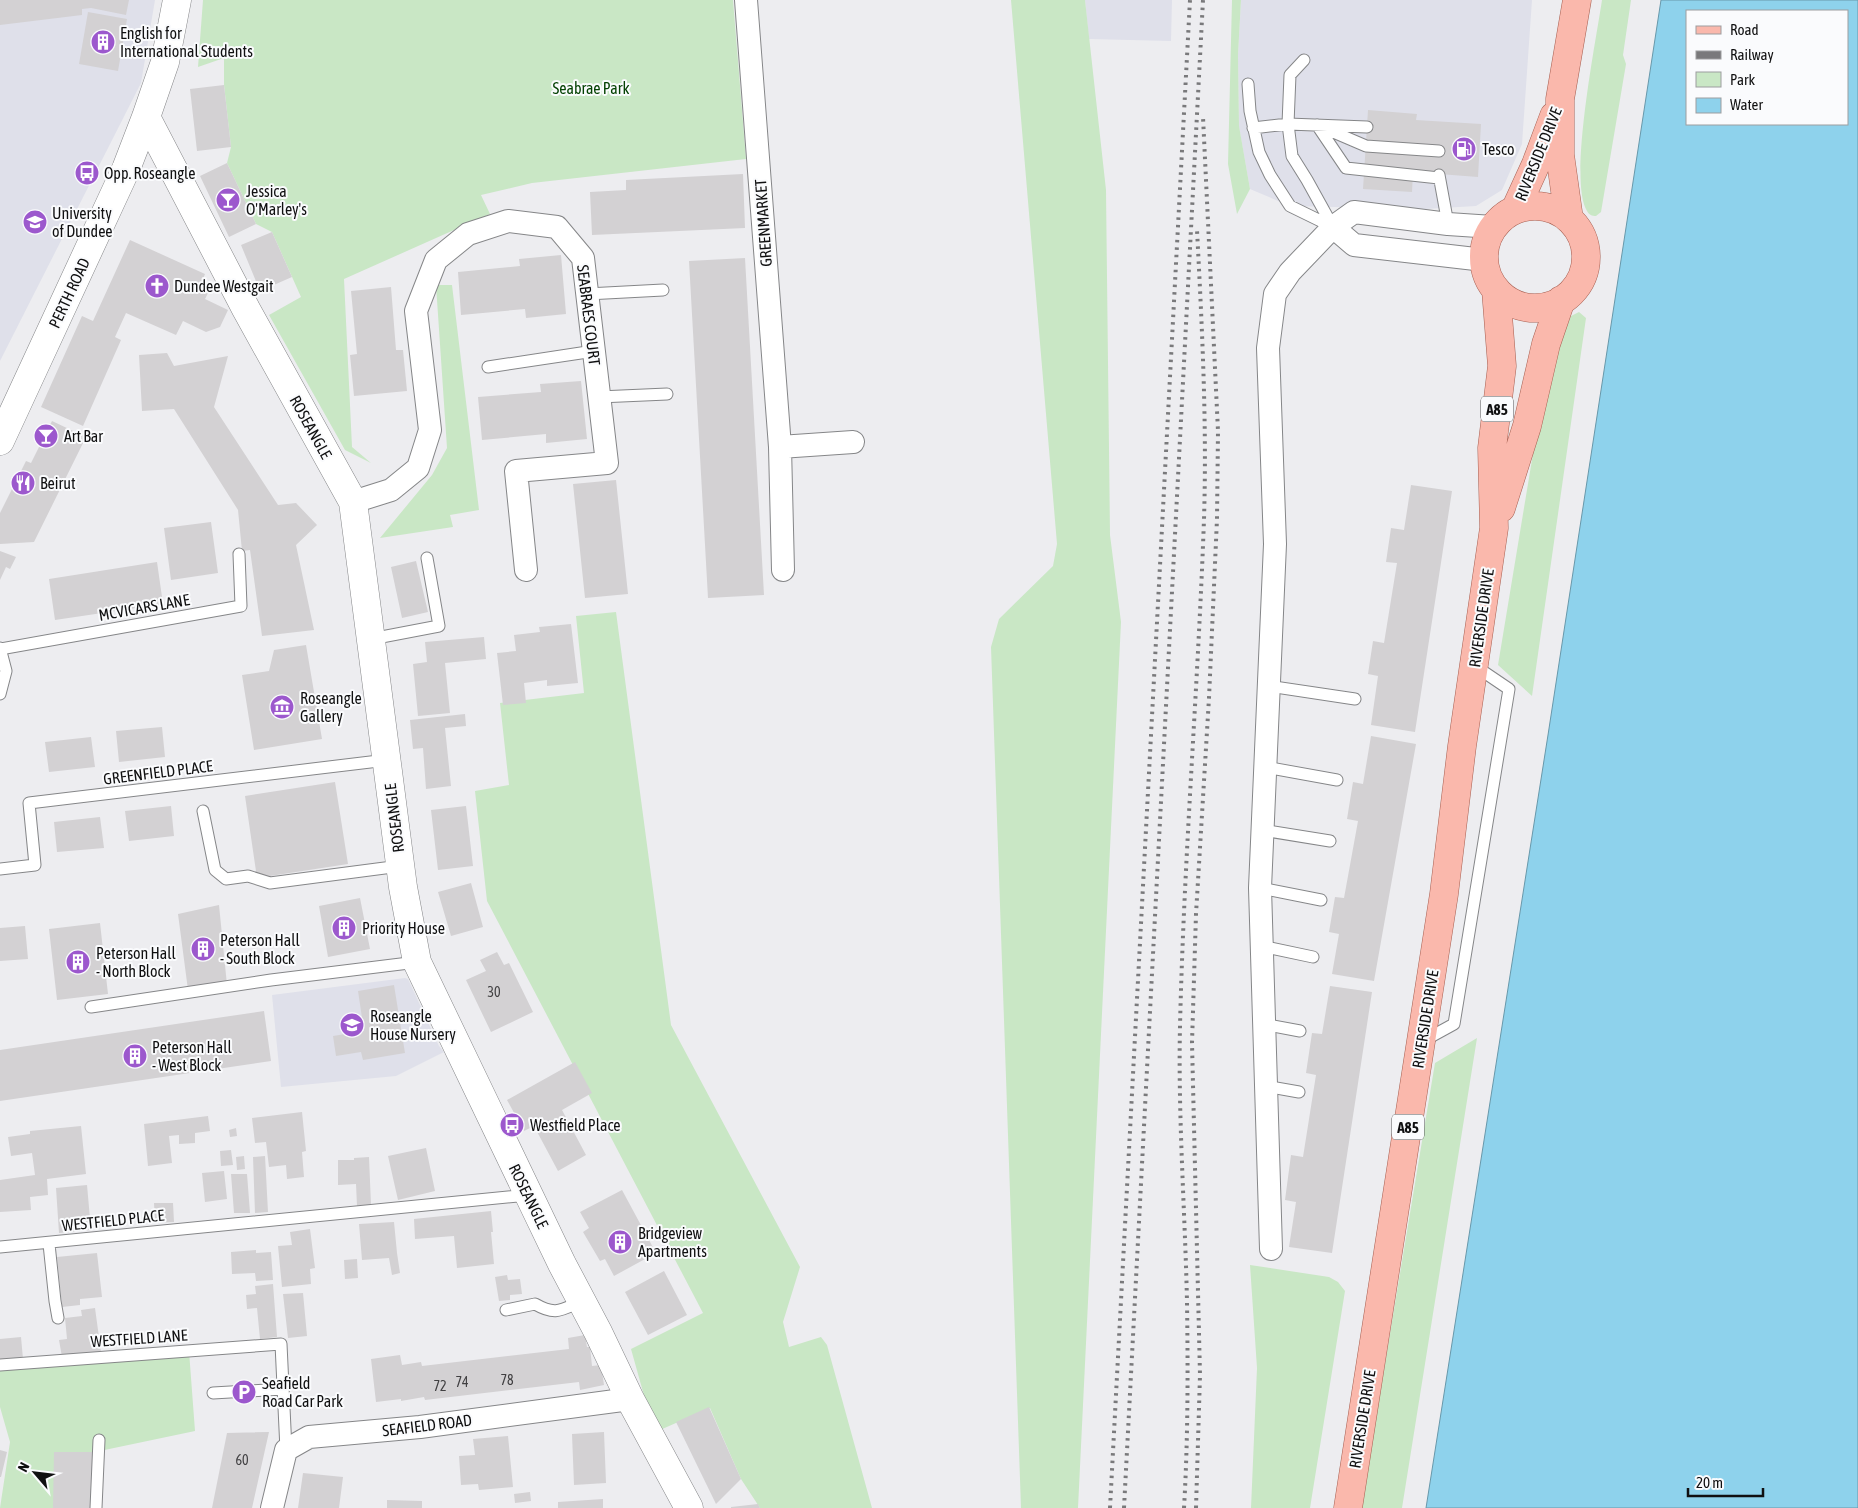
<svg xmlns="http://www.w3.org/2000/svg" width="1858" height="1508" viewBox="0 0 1858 1508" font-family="'Asap Condensed',sans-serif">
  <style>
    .built { fill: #dfe0ea }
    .green { fill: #c9e7c5 }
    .water { fill: #8ed2ec; stroke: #6898aa; fill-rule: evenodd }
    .building { fill: #d3d1d3 }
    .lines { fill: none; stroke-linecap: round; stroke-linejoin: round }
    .service-casing { stroke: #858688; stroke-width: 13 }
    .minor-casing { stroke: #858688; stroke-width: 24 }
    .tertiary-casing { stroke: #858688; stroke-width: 29 }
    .primary-casing { stroke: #a65f51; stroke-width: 29 }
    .service { stroke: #fff; stroke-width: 11 }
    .minor { stroke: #fff; stroke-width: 22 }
    .tertiary { stroke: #fff; stroke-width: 28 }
    .primary { stroke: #fab8ac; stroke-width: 28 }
    .rail { stroke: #79797b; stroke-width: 4; stroke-dasharray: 2.5 5; stroke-linecap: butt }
    .labels { text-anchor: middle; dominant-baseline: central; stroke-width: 4; stroke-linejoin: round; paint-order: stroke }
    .number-label { font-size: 14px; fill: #414042 }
    .shield { fill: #fafbfd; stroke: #565658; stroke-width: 1 }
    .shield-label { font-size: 15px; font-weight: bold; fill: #101011 }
    .poi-label { font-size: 16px; fill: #101011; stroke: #fafbfd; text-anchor: start }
    .park-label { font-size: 16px; fill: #044203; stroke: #fafbfd }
    .street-label { font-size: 16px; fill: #101011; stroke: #fafbfd }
  </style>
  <rect width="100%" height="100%" fill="#ededf0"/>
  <path class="built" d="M0 0H155L141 83 0 361Z
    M1085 0H1172L1171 41 1089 39Z
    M1241 0H1532L1522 144 1502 190 1476 206 1425 209 1290 206 1250 189 1239 127 1238 55Z
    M405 978 408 979 439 1046 444 1052 396 1076 281 1087 272 995Z"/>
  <path class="green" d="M203 0H733L746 159 532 183 481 195 490 214 344 279 352 447 371 463 345 450 269 315 301 297 272 232 256 224 227 163 231 147 224 85V58L198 67Z
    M1011 0H1085L1106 190 1110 535 1121 622 1078 1508H1021L991 647 999 619 1053 566 1057 544Z
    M1232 0H1241L1238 55 1239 126 1250 189 1237 214 1228 164Z
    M1602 0H1631L1623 55 1626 64 1601 212 1596 216C1592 216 1589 215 1587 211 1568 181 1596 41 1602 0Z
    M436 285H452L479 510 450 515 453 527 380 538 432 475 447 448Z
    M1579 312 1586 318 1532 696 1498 665 1546 375 1571 316Z
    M616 612 671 1025 800 1267 783 1322 789 1347 821 1337 827 1345 872 1508H760L741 1479 710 1408 660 1430 645 1399 631 1349 703 1313 487 901 475 791 509 785 500 703 584 693 576 616Z
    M1477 1038 1402 1508H1361L1435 1063Z
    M1250 1265 1329 1277 1338 1282 1345 1291 1310 1508H1251L1257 1368Z
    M189 1351 195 1431 95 1452 53 1508H0L10 1442 0 1407V1365Z"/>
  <path class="water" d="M1661 0H1858V1508H1426L1548 735ZM1687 11H1847V124H1687Z"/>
  <path class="building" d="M0 0H129L126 15 91 8 82 9V15L0 25Z
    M88 12 127 19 118 71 79 64Z
    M224 85 231 147 197 151 190 89Z
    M1368 110 1417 114 1416 120 1481 124 1478 177 1413 172 1412 192 1363 189Z
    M227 163 256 224 229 237 200 176Z
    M743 174 745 228 592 235 590 192 626 190V180Z
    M272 232 292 277 260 291 241 245Z
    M130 240 205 274 201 284 210 289 205 299 228 310 220 327 206 332 183 321 176 335 126 313 115 337 121 340 83 426 41 407 82 316 93 321Z
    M561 255 566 314 526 318 525 309 461 315 458 272 520 266 519 259Z
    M745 258 764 595 708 598 689 261Z
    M391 287 396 350H403L407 391 354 396 350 355 357 354 351 291Z
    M167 353 174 366 228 356 214 407 278 505 296 503 317 525 296 545 314 630 262 636 250 550 242 551 238 510 174 409 142 411 139 355Z
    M581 381 587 439 546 443V434L482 440 478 397 541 392 540 384Z
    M52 421 86 437 34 542 0 544V513L26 461 31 463Z
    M616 480 628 594 585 598 573 484Z
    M1411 485 1452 491 1415 732 1371 725 1378 676 1368 674 1373 641 1384 643 1397 563 1386 562 1391 528 1404 530Z
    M211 522 218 573 171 580 164 528Z
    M0 551 16 557 10 569 6 567 0 580Z
    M416 561 428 612 402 618 391 567Z
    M157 562 163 604 55 620 49 579Z
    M571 624 578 683 547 686V680L524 683 526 703 503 705 497 653 516 651 514 635 540 632 539 627Z
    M484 637 486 659 445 663 450 713 418 716 413 664 427 662 425 642Z
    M306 645 322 739 254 750 242 675 269 671 274 650Z
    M465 714 466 726 445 728 451 786 426 789 423 748 413 749 410 720Z
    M162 727 165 757 119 762 116 731Z
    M1371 736 1416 744 1374 981 1332 974 1339 934 1329 932 1335 897 1344 898 1358 821 1347 819 1353 782 1363 784Z
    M91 737 95 767 49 772 45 742Z
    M335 782 348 864 257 878 245 796Z
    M171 806 174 836 129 841 125 811Z
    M466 806 473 866 438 870 431 810Z
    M100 817 104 848 57 852 54 822Z
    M471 883 483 927 451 936 438 892Z
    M360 898 370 949 328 957 319 906Z
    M219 905 227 985 188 990 178 914Z
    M100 923 108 994 57 1000 49 929Z
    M25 926 28 959 0 961V928Z
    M497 952 504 965 509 963 533 1012 491 1032 466 980 486 971 480 960Z
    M394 985 405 1053 363 1060 361 1052 336 1056 333 1036 364 1031 358 991Z
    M1330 986 1372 992 1332 1253 1289 1247 1296 1202 1285 1200 1291 1155 1303 1157 1316 1075 1306 1073 1312 1033 1322 1034Z
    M264 1011 271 1061 0 1101V1050Z
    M575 1062 592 1093 562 1110 586 1155 558 1171 534 1126 524 1131 507 1100Z
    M302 1112 306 1151 302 1152 304 1177 287 1179 286 1165 269 1167 266 1142 255 1143 252 1118Z
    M208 1116 210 1131 195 1133V1143L179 1144V1135L169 1136 172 1163 148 1166 144 1124Z
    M81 1126 86 1174 47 1179 48 1195 30 1197 31 1210 0 1212V1180L35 1175 32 1153 11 1156 8 1137 30 1134V1131Z
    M236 1128 237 1136 230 1137 229 1130Z
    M426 1148 435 1191 398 1200 388 1156Z
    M231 1150 233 1165 221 1166 220 1151Z
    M244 1156 245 1169 237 1170 236 1157Z
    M265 1156 268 1212 255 1213 253 1157Z
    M369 1157 371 1205 357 1206 356 1184 338 1185V1160H354V1158Z
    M224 1171 227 1199 205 1202 202 1173Z
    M231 1174H247L250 1213H234Z
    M87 1185 91 1230 59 1233 56 1188Z
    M622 1190 656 1253 614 1276 605 1259 600 1261 583 1232 589 1228 580 1212Z
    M154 1203H173L174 1222 155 1223Z
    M491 1211 493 1232H491L494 1264 457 1268 454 1236 415 1239 414 1219Z
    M394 1222 397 1253 400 1273 392 1275 389 1258 362 1260 359 1224Z
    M310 1229 315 1268 310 1269 311 1284 282 1287 278 1246 292 1245 290 1232Z
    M256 1250V1253L271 1252 273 1280 256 1281 255 1273 232 1274 231 1252Z
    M97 1253 102 1297 80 1299V1305L62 1307 57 1257Z
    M357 1259 358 1278 345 1279 344 1260Z
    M664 1271 687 1315 648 1335 625 1292Z
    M507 1275 508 1280 520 1279 522 1294 510 1295V1300L499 1301 495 1277Z
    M273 1284 277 1337 260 1339 257 1308 247 1309 246 1295 256 1294 255 1286Z
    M303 1293 307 1336 288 1338 283 1294Z
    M95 1308 101 1352 62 1357 59 1340 67 1339 65 1318 82 1316 81 1310Z
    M585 1335 587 1347H590L592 1366 601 1365 604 1385 580 1390 579 1382 425 1400 424 1397 401 1401V1399L376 1402 371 1359 400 1355 402 1365 421 1362 422 1366 569 1349 568 1338Z
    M21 1337 23 1359 0 1361V1339Z
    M709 1407 741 1479 716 1504 676 1422Z
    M269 1432 252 1508H212L227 1433Z
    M604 1432 606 1483 574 1485 572 1434Z
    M508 1436 513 1487 479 1490 478 1484 461 1485 459 1456 475 1455 473 1439Z
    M0 1450 7 1452 1 1477H0Z
    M54 1452H95L92 1508H53Z
    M303 1473 343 1477 339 1508H298Z
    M530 1492 531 1501 515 1503 514 1494Z
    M603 1499V1508H558V1502Z
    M387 1500 422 1501V1508H387Z
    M758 1504 760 1508H731V1507Z"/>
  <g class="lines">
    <defs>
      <path id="service" d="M1304 60 1290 75 1288 124 1292 156 1307 180 1333 227
        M1248 84 1250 111 1259 152 1270 175 1290 206 1333 227
        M1317 125 1346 168 1439 178
        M1317 125 1366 146 1439 151
        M1253 128 1288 124 1367 127
        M1439 175 1448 224
        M587 294 663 290
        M488 367 594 351
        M599 397 667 394
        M371 639 439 626 427 558
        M0 648 6 671 0 694
        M0 649 241 606 239 554
        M1268 686 1355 699
        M1265 767 1337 780
        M203 811 215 870 226 879 248 876 270 883 400 866
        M1262 830 1330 841
        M0 869 35 865 29 803 387 760
        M1260 888 1321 900
        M1261 946 1313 957
        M91 1007 271 980 417 962
        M1263 1024 1300 1031
        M1423 1041 1454 1024 1509 689 1475 666
        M1265 1086 1299 1092
        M49 1244 55 1301 58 1318
        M0 1247 528 1195
        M506 1310 535 1304C556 1316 561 1310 582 1301
        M0 1365 281 1344 286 1450
        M213 1393 283 1389
        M96 1508 99 1440"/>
      <path id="minor" d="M746 0 780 447 783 570
        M1333 227 1354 245 1484 260
        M780 447 853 442
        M353 502 391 490 418 468 430 430 416 311 436 260 468 234 508 221 557 227 583 258 607 463 516 471 526 570
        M1271 1249 1260 888 1275 544 1268 348 1275 294 1290 272 1333 227 1354 212 1448 224 1493 227
        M272 1508 286 1450 309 1437 420 1427 630 1399"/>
      <path id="tertiary" d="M146 117 246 309 353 502 403 887 417 962 562 1264 598 1332 630 1399 689 1508
        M0 441 126 169 146 117 165 62 177 0"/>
      <path id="primary" d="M1484 257a51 51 0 1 1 102 0a51 51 0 1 1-102 0Z
        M1515 210 1536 164 1554 116
        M1569 219 1560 155V99L1577 0
        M1501 508 1527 426 1546 344 1561 300
        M1348 1508 1444 894 1462 746 1494 528 1492 448 1502 366 1496 290"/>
    </defs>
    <use href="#service" class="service-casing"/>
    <use href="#minor" class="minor-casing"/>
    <use href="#tertiary" class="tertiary-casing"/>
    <use href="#primary" class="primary-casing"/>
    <use href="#service" class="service"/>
    <use href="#minor" class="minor"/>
    <use href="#tertiary" class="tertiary"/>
    <use href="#primary" class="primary"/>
    <path class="rail" d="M1110 1508 1190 0
      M1124 1508 1203 0
      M1184 1508C1188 1440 1188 1371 1187 1302 1185 1210 1178 1118 1180 1026 1184 857 1198 688 1204 519 1207 423 1202 326 1197 230
      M1196 1508 1200 1375 1192 1043 1196 914 1209 698 1217 519 1218 431 1203 117"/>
  </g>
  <defs>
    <symbol id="building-disc" viewBox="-11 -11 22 22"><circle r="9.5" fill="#9c58cd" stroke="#fafbfd"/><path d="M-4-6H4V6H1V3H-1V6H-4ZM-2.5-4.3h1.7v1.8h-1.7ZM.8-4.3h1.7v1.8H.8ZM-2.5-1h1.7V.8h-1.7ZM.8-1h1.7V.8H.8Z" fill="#fff"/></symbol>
    <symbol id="fuel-disc" viewBox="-11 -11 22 22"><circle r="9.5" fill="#9c58cd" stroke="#fafbfd"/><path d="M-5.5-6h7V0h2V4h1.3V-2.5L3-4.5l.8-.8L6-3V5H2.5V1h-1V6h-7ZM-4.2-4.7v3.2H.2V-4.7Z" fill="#fff"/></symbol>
    <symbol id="bus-disc" viewBox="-11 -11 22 22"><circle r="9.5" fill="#9c58cd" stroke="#fafbfd"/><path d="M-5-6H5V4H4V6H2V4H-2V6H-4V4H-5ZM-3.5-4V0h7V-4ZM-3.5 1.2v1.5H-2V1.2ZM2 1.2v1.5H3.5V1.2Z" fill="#fff"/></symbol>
    <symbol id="bar-disc" viewBox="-11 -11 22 22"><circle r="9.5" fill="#9c58cd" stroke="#fafbfd"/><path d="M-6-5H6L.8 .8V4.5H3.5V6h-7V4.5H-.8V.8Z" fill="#fff"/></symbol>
    <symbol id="university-disc" viewBox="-11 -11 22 22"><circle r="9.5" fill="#9c58cd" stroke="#fafbfd"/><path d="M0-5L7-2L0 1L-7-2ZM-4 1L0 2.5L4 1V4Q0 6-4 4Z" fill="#fff"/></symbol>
    <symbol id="church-disc" viewBox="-11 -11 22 22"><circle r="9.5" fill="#9c58cd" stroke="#fafbfd"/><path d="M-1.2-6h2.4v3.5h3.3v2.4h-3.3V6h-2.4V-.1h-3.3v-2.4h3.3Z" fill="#fff"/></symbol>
    <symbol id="restaurant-disc" viewBox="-11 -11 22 22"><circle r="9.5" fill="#9c58cd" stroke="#fafbfd"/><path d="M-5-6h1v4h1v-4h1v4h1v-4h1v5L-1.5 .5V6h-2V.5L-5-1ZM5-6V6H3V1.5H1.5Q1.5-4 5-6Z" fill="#fff"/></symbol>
    <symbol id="museum-disc" viewBox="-11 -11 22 22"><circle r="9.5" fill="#9c58cd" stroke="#fafbfd"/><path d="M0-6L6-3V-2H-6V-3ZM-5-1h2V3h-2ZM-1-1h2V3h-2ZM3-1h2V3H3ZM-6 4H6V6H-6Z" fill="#fff"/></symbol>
    <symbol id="school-disc" viewBox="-11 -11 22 22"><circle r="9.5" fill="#9c58cd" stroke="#fafbfd"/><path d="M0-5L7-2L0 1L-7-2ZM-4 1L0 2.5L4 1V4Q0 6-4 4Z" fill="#fff"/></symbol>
    <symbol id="parking-disc" viewBox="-11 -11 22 22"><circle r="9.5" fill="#9c58cd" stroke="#fafbfd"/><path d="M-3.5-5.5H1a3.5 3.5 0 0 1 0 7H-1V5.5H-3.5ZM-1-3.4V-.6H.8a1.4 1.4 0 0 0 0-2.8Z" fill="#fff"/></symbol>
  </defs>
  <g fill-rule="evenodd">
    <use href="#building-disc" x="89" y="28" width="28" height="28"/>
    <use href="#fuel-disc" x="1450" y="135" width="28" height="28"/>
    <use href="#bus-disc" x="73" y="159" width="28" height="28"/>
    <use href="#bar-disc" x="214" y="186" width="28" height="28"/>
    <use href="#university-disc" x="21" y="208" width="28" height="28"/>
    <use href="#church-disc" x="143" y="272" width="28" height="28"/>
    <use href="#bar-disc" x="32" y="422" width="28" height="28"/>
    <use href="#restaurant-disc" x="9" y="469" width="28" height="28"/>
    <use href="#museum-disc" x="268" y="693" width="28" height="28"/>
    <use href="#building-disc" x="330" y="914" width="28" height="28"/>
    <use href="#building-disc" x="189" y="935" width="28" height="28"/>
    <use href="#building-disc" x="64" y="948" width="28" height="28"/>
    <use href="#school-disc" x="338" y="1011" width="28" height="28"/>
    <use href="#building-disc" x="121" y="1042" width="28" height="28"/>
    <use href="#bus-disc" x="498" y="1111" width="28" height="28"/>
    <use href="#building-disc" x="606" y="1228" width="28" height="28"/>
    <use href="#parking-disc" x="230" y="1378" width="28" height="28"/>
  </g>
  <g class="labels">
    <g class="number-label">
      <text x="494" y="992">30</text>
      <text x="507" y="1380">78</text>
      <text x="462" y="1382">74</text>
      <text x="440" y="1386">72</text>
      <text x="242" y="1460">60</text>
    </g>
    <g class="shield">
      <rect x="1481" y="396.5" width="32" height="25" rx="4"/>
      <rect x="1392" y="1114.5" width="32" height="25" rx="4"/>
    </g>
    <g class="shield-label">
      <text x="1497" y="409">A85</text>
      <text x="1408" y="1127">A85</text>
    </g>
    <g class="poi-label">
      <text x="120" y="33">English for<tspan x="120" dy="18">International Students</tspan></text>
      <text x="1482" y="149">Tesco</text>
      <text x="104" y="173">Opp. Roseangle</text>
      <text x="246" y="191">Jessica<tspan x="246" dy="18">O'Marley's</tspan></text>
      <text x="52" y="213">University<tspan x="52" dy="18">of Dundee</tspan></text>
      <text x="174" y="286">Dundee Westgait</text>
      <text x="64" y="436">Art Bar</text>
      <text x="40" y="483">Beirut</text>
      <text x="300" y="698">Roseangle<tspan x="300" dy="18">Gallery</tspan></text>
      <text x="362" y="928">Priority House</text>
      <text x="220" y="940">Peterson Hall<tspan x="220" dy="18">- South Block</tspan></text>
      <text x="96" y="953">Peterson Hall<tspan x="96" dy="18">- North Block</tspan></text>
      <text x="370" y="1016">Roseangle<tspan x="370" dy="18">House Nursery</tspan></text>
      <text x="152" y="1047">Peterson Hall<tspan x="152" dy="18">- West Block</tspan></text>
      <text x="530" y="1125">Westfield Place</text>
      <text x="638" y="1233">Bridgeview<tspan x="638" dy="18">Apartments</tspan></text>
      <text x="262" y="1383">Seafield<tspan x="262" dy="18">Road Car Park</tspan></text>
    </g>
    <g class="park-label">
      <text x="591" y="88">Seabrae Park</text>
    </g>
    <g class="street-label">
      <text transform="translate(1538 154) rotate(-68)">RIVERSIDE DRIVE</text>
      <text transform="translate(763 223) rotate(-94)">GREENMARKET</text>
      <text transform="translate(69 293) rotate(-65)">PERTH ROAD</text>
      <text transform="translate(589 315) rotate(83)">SEABRAES COURT</text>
      <text transform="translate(311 427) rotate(61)">ROSEANGLE</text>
      <text transform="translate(144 607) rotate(-10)">MCVICARS LANE</text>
      <text transform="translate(1481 618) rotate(-82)">RIVERSIDE DRIVE</text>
      <text transform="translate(158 772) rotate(-7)">GREENFIELD PLACE</text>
      <text transform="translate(394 818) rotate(-97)">ROSEANGLE</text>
      <text transform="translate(1425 1019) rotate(-81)">RIVERSIDE DRIVE</text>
      <text transform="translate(529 1196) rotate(64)">ROSEANGLE</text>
      <text transform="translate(113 1220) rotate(-6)">WESTFIELD PLACE</text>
      <text transform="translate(139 1338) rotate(-4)">WESTFIELD LANE</text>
      <text transform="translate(1362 1419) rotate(-81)">RIVERSIDE DRIVE</text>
      <text transform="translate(427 1425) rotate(-7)">SEAFIELD ROAD</text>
    </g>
  </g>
  <rect x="1686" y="10" width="162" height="115" fill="#fafbfd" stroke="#9c9d9f"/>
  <rect x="1696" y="26" width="25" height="8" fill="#fab8ac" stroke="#9c9d9f"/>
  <text x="1730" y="35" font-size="15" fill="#101011">Road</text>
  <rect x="1696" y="51" width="25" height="8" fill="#79797b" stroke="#9c9d9f"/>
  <text x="1730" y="60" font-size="15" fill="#101011">Railway</text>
  <rect x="1696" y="72" width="25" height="15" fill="#c9e7c5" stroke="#9c9d9f"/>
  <text x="1730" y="85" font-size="15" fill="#101011">Park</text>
  <rect x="1696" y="98" width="25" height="15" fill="#8ed2ec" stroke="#9c9d9f"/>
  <text x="1730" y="110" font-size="15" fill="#101011">Water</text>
  <g transform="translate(35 1473) rotate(298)" stroke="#fafbfd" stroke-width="4" paint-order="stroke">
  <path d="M0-4L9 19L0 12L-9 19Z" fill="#101011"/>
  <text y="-8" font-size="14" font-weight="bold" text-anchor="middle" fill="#101011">N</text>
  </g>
  <path d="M1688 1488v8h75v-8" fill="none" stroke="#101011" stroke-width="2.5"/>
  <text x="1696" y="1488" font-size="15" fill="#101011" stroke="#fafbfd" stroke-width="4" paint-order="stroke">20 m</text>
</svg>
